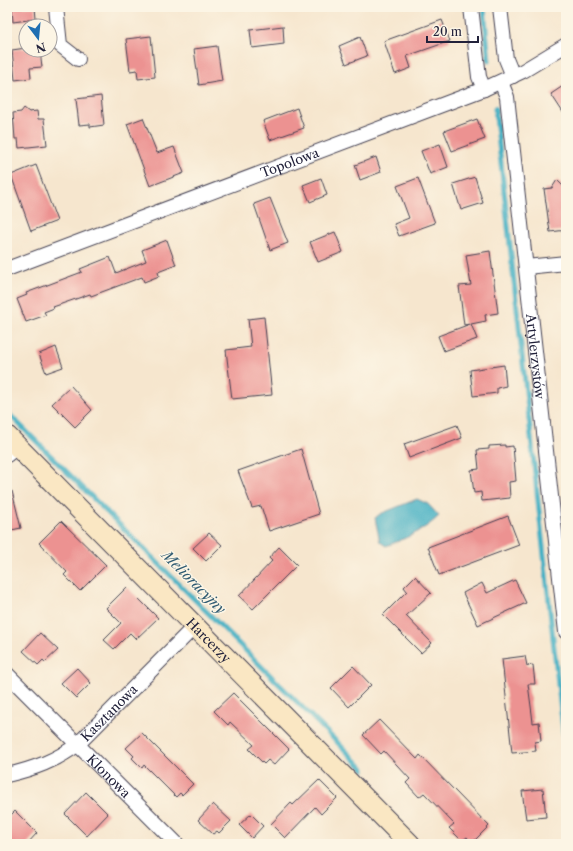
<svg xmlns="http://www.w3.org/2000/svg" width="573" height="851" viewBox="0 0 573 851" font-family="'Libre Caslon Text',serif">
  <style>
    .water { fill: #46b1c4; stroke: #346a80 }
    .lines { fill: none; stroke-linecap: round; stroke-linejoin: round }
    .stream { stroke: #46b1c4; stroke-width: 5 }
    .building { fill: #ec9291 }
    .street-casing { stroke: #423f51; stroke-width: 16 }
    .secondary-casing { stroke: #423f51; stroke-width: 22 }
    .street { stroke: #fff; stroke-width: 14 }
    .secondary { stroke: #fae7c3; stroke-width: 20 }
    .labels { text-anchor: middle; dominant-baseline: central; stroke-width: 3; stroke-linejoin: round; paint-order: stroke }
    .street-label { font-size: 13px; fill: #22223b; stroke: #fcf5e5 }
    .water-label { font-size: 14px; font-style: italic; fill: #305b72; stroke: #fcf5e5 }
  </style>
  <rect width="100%" height="100%" fill="#fcf5e5"/>
  <filter id="ink" filterUnits="userSpaceOnUse"><feTurbulence type="fractalNoise" baseFrequency=".025" numOctaves="2"/><feDisplacementMap in="SourceGraphic" scale="8" xChannelSelector="R" yChannelSelector="G"/><feConvolveMatrix kernelMatrix="1 2 1 2 8 2 1 2 1" color-interpolation-filters="sRGB"/></filter>
  <filter id="wash" filterUnits="userSpaceOnUse"><feTurbulence type="fractalNoise" baseFrequency=".012" numOctaves="4" result="noise"/><feDisplacementMap in="SourceGraphic" scale="16" xChannelSelector="R" yChannelSelector="G"/><feGaussianBlur stdDeviation="0.9" result="paint"/><feColorMatrix in="noise" values="0 0 0 0 0 0 0 0 0 0 0 0 0 0 0 0 0 1.4 0 .05"/><feComposite in="paint" operator="in"/></filter>
  <g filter="url(#wash)">
    <rect width="100%" height="100%" fill="#f6e6ce"/>
    <path class="water" d="M417 499 428 504 439 516C425 530 405 539 386 546L380 542 375 518 380 514Z"/>
    <g class="lines">
      <path class="stream" d="M484 7 489 61
        M495 108 566 757
        M7 412 364 769"/>
    </g>
    <g id="blocks">
      <path class="building" d="M12 7H35L36 19 13 22Z
        M442 20 450 41 407 56 411 68 395 74 384 41Z
        M283 26 284 44 252 48 250 30Z
        M151 36 155 77 138 79 137 70 130 71 126 39Z
        M360 37 367 56 346 64 339 46Z
        M217 46 222 81 199 85 194 49Z
        M26 48V50H40L42 67 30 68 31 78 15 80 12 50Z
        M566 84V117L551 94Z
        M101 96 104 125 90 127V124L79 125 76 99Z
        M24 108 29 112 37 111 38 119H44L47 145 19 148 18 139H15L13 113 21 112Z
        M297 108 304 128 270 140 263 121Z
        M143 118 157 153 174 147 184 173 150 186 127 124Z
        M477 119 485 139 452 151 444 131Z
        M440 144 448 167 430 174 421 151Z
        M376 157 381 172 360 180 355 165Z
        M36 165 57 221 31 231 11 175Z
        M475 177 483 203 461 210 453 184Z
        M321 178 327 195 310 202 303 185Z
        M418 178 435 223 399 236 394 224 409 218 397 186Z
        M557 180 566 189V230L550 232 544 189 552 188Z
        M270 198 288 243 270 250 254 204Z
        M335 232 343 252 318 262 310 242Z
        M167 240 176 265 158 272 159 276 144 282 142 277 91 296 90 294 53 307 54 308 44 312 46 315 26 322 17 299 27 295 26 293 82 272 80 269 110 257 116 273 146 261 142 250Z
        M490 251 498 313 485 315 486 321 471 324 477 339 444 351 438 336 470 324 464 325 459 286 471 285 466 255Z
        M264 317 272 395 232 399 226 350 251 347 248 319Z
        M56 347 63 367 46 373 39 354Z
        M504 365 506 386 497 388V393L473 396 470 370Z
        M71 386 92 410 75 427 52 404Z
        M457 425 462 438 409 458 404 444Z
        M505 445V447L513 446 516 481 509 482 510 498 482 501 481 492 474 493 471 470 479 469 477 450 489 449V446Z
        M301 449 319 514 269 531 261 506 252 508 238 471Z
        M7 491H12L21 528 7 531Z
        M508 516 519 545 439 575 428 547Z
        M61 521 106 565 80 591 64 575 67 572 39 543Z
        M209 533 222 545 206 561 193 548Z
        M279 547 297 565 253 609 239 596 272 561 269 558Z
        M415 576 431 593 406 616 432 643 421 653 383 615 407 591 404 587Z
        M515 580 526 603 478 625 463 593 482 583 487 593Z
        M127 587 158 618 136 639 130 633 114 649 104 640 121 623 106 608Z
        M40 633 58 650 45 662 43 660 38 665 23 651Z
        M525 656 527 666 533 665 535 684H528L532 714 533 723 539 722 541 741 535 742 536 751 512 753 502 659Z
        M353 666 371 685 349 707 331 688Z
        M77 668 91 683 76 698 61 683Z
        M233 693 289 749 274 765 268 760 264 764 249 749 254 745 230 722 228 725 214 711Z
        M379 720 417 759 420 755 489 826 472 843 467 837 462 841 449 828 454 824 424 793 419 797 406 783 410 779 384 751 381 754 363 735Z
        M142 733 193 784 182 795 180 793 176 797 144 765 142 768 132 758 134 756 126 748Z
        M319 780 337 798 321 814 315 807 285 838 271 824 291 803 293 805Z
        M543 789 546 817 526 819 522 791Z
        M86 792 108 814 87 836 65 814Z
        M213 804 231 821 219 833 217 831 213 834 198 820Z
        M15 811 37 833 27 844H7V819Z
        M251 814 263 826 252 838 239 825Z"/>
    </g>
  </g>
  <g filter="url(#ink)">
    <use href="#blocks" fill-opacity="0" stroke="#423f51" stroke-width="1"/>
    <g class="lines">
      <defs>
        <g id="street">
          <path d="M56 7 60 45 78 59"/>
          <path d="M471 7 479 77 484 89"/>
          <path d="M500 7 506 59 513 76"/>
          <path id="s1" d="M501 82 507 97 566 632"/>
          <path d="M526 267 566 263"/>
          <path id="s2" d="M7 269 484 89 523 71 566 45"/>
          <path d="M7 455 17 446"/>
          <path id="s3" d="M7 674 177 844"/>
          <path id="s4" d="M7 775C33 769 56 761 78 744L195 626"/>
        </g>
        <g id="secondary">
          <path id="s5" d="M7 436 410 844"/>
        </g>
      </defs>
      <use href="#street" class="street-casing"/>
      <use href="#secondary" class="secondary-casing"/>
      <use href="#street" class="street"/>
      <use href="#secondary" class="secondary"/>
    </g>
  </g>
  <g class="labels">
    <g class="street-label">
      <text stroke="none"><textPath href="#s2" startOffset="302">Topolowa</textPath></text>
      <text stroke="none"><textPath href="#s1" startOffset="277">Artylerzystów</textPath></text>
      <text stroke="none"><textPath href="#s5" startOffset="287">Harcerzy</textPath></text>
      <text stroke="none"><textPath href="#s4" startOffset="122">Kasztanowa</textPath></text>
      <text stroke="none"><textPath href="#s3" startOffset="144">Klonowa</textPath></text>
    </g>
    <g class="water-label">
      <text transform="translate(194 582) rotate(45)">Melioracyjny</text>
    </g>
  </g>
  <rect width="573" height="851" fill="none" stroke="#fcf5e5" stroke-width="24"/>
  <g transform="translate(38 38) rotate(164)"><circle r="19" fill="#fcf5e5" stroke="#a5a1a1"/>
  <path d="M0-3L7 15L0 10L-7 15Z" fill="#1f6fb2"/>
  <text y="-6" font-size="11" font-weight="bold" text-anchor="middle" fill="#22223b">N</text>
  </g>
  <path d="M427 36v6h51v-6" fill="none" stroke="#22223b" stroke-width="2"/>
  <text x="433" y="36" font-size="12" fill="#22223b" stroke="#fcf5e5" stroke-width="3" paint-order="stroke">20 m</text>
</svg>
